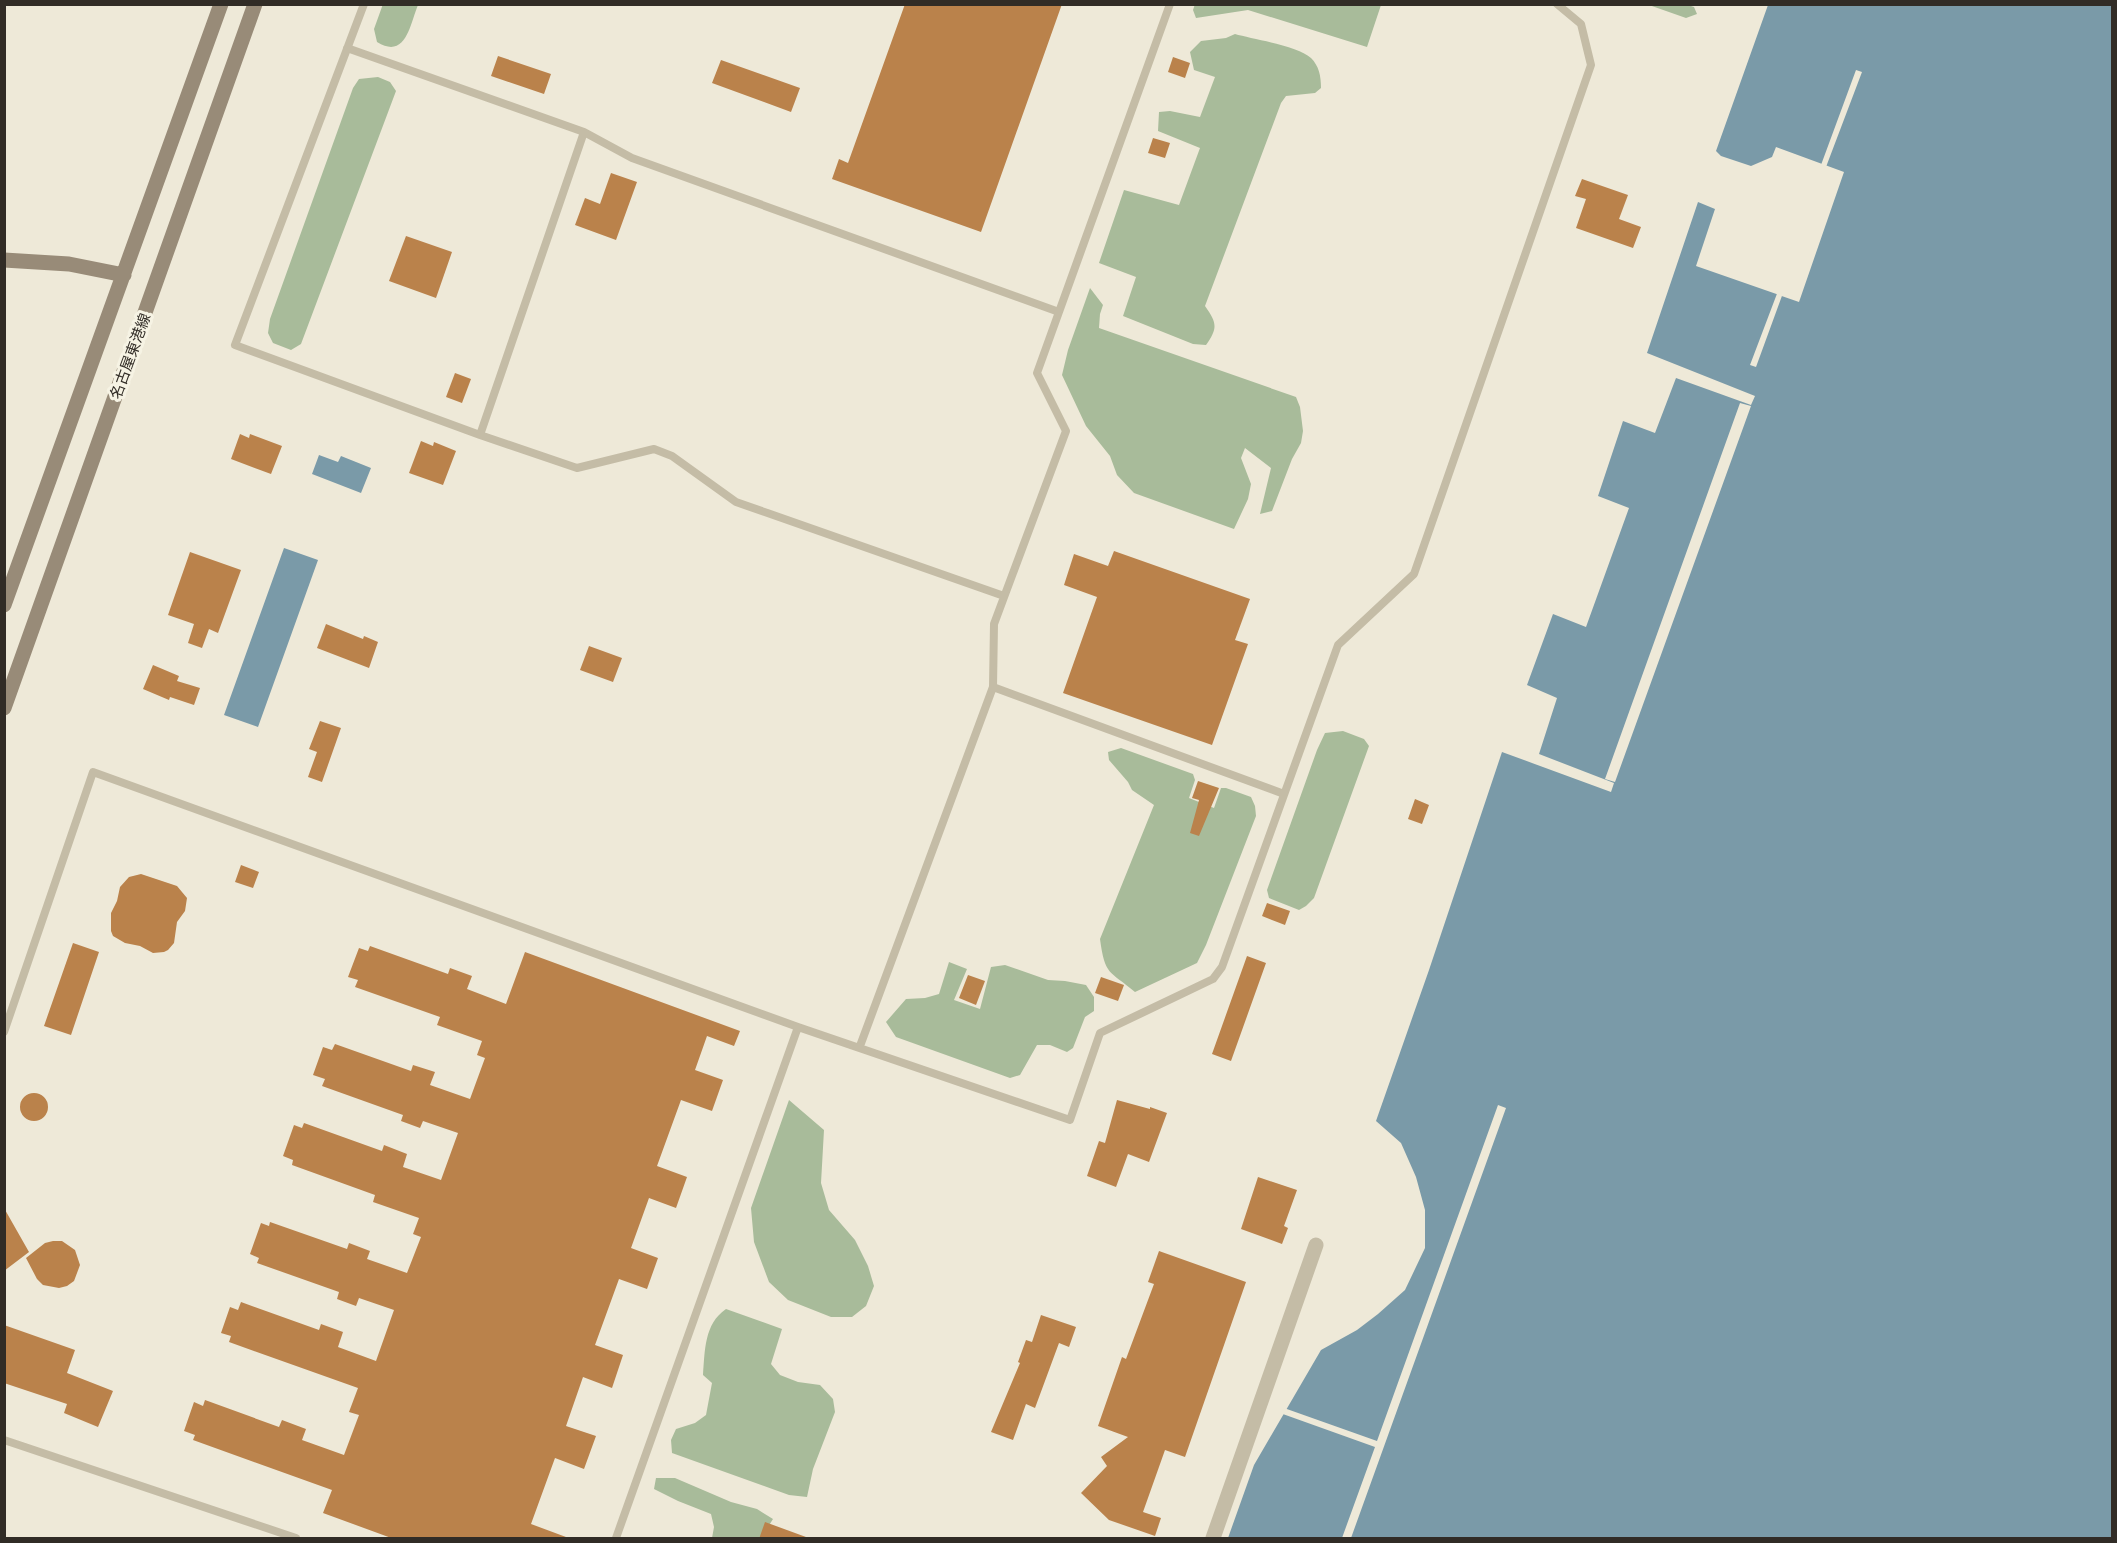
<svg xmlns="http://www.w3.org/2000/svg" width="2117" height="1543" viewBox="0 0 2117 1543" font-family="Helvetica,'Noto Sans JP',sans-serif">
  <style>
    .green { fill: #a8bb9a }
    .water { fill: #7a9aa8 }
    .pier { fill: #eee9d8 }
    .building { fill: #ba824b }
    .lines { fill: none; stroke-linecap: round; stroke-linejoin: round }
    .lane { stroke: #c4bca6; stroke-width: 8 }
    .street { stroke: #c4bca6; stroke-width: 15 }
    .secondary { stroke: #988b78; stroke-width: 15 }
    .labels { text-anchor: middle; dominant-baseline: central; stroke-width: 6; stroke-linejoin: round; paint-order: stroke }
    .street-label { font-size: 15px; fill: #312c26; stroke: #f6f3e4 }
  </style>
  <rect width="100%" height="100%" fill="#eee9d8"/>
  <path class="green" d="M383 4 418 5C410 24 406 60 377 42L374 29Z
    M1195 4H1381V5L1367 47 1248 10 1196 18 1193 10Z
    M1649 5H1688L1694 7 1697 14 1686 18Z
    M1235 34C1252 39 1299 46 1311 58 1319 66 1321 76 1321 88L1315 93 1286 96 1281 103 1205 306C1217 323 1218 328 1206 345L1193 344 1123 316 1136 277 1099 263 1124 190 1179 205 1200 148 1158 131 1159 112 1170 111 1200 117 1215 77 1194 70 1190 52 1201 41 1226 38Z
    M378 77 390 82 396 91 301 344 291 350 273 343 268 333 270 319 353 88 359 79Z
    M1090 288 1103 305 1100 314 1099 328 1296 397 1300 407 1303 431 1301 443 1292 459 1272 511 1260 514 1271 468 1245 448 1241 458 1251 484 1248 499 1234 529 1134 493 1117 475 1110 456 1086 426 1062 375 1068 350Z
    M1343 731 1364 739 1369 746 1314 898 1306 906 1299 910 1269 898 1267 890 1317 750 1325 733Z
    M1121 748 1193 774 1195 780 1189 798 1214 808 1221 788H1226L1251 797 1255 806 1256 816 1206 945 1197 963 1135 992C1109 970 1105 976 1100 939L1154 805 1132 790 1128 782 1109 760 1108 752Z
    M949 962 967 969 954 1000 980 1009 991 967 1005 965 1048 980 1065 981 1086 985 1094 997V1011L1085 1017 1073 1048 1067 1052 1050 1045H1037L1020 1075 1010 1078 896 1037 886 1022 906 999 925 998 939 994Z
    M789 1100 824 1130 821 1183 829 1210 855 1240 868 1266 874 1286 866 1306 852 1317H831L788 1300 769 1282 754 1242 751 1208Z
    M726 1309 782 1329 771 1364 780 1375 798 1382 820 1385 833 1399 835 1412 813 1469 807 1497 789 1495 672 1453 671 1440 676 1429 695 1423 706 1415 712 1383 703 1375C705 1351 704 1324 726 1309Z
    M656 1478H675L731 1502 757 1509 773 1519 761 1538H712L714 1527 711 1514 678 1501 654 1489Z"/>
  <path class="water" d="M1768 5H2112V1538H1228L1254 1465 1321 1350 1357 1330 1378 1314 1405 1290 1425 1248V1210L1416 1177 1401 1143 1376 1121 1429 970 1502 752 1611 792 1614 783 1539 754 1557 698 1527 685 1553 614 1586 627 1629 508 1598 496 1623 421 1655 433 1676 378 1751 405 1755 396 1647 353 1698 202 1715 209 1696 266 1799 302 1844 172 1776 147 1772 157 1751 166 1721 156 1716 151Z
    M319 455 338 462 341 456 371 468 361 493 312 474Z
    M284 548 318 560 258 727 224 715Z"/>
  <path class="pier" d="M1856 70 1862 72 1826 167 1821 165Z
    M1778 291 1783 293 1756 367 1750 365Z
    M1740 403 1751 406 1615 782 1605 779Z
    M1498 1105 1506 1108 1351 1538H1342L1375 1447 1280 1413 1284 1408 1377 1441Z"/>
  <path class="building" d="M905 4H1062L981 232 832 179 839 159 848 163Z
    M498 56 551 74 544 94 491 76Z
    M1173 57 1190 63 1185 78 1168 72Z
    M721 60 800 88 791 112 712 83Z
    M1153 138 1170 143 1165 158 1148 153Z
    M611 173 637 182 616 240 575 225 585 198 600 204Z
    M1582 179 1628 195 1619 219 1641 227 1633 248 1576 228 1586 199 1575 196Z
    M406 236 452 252 436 298 389 281Z
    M455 373 471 379 462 403 446 397Z
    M240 434 249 438 250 434 282 446 271 474 231 459Z
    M421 441 433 446 434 442 456 451 443 485 409 473Z
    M1114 551 1250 599 1235 640 1248 644 1212 745 1063 693 1097 597 1064 585 1074 554 1108 566Z
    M190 552 241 570 218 633 209 629 202 648 188 643 194 624 168 615Z
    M326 624 363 639 364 636 378 642 369 668 317 648Z
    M589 646 622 658 613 682 580 670Z
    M153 665 179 676 177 681 200 688 194 705 170 697 169 700 143 689Z
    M320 721 341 728 322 782 308 777 317 752 309 749Z
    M1198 781 1219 788 1199 836 1190 833 1199 800 1192 798Z
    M1415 799 1429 805 1422 824 1408 819Z
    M241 865 259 872 253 888 235 882Z
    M141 874 177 886 187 898 185 911 177 922 174 943 168 950 164 952 153 953 140 946 125 943 113 936 111 931V913L117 901 120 887 129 877Z
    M1267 903 1290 911 1285 925 1262 916Z
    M73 943 99 952 71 1035 44 1026Z
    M370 946 448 974 450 968 472 976 467 989 506 1004 525 952 740 1031 734 1046 707 1036 695 1070 723 1080 712 1111 681 1100 657 1166 687 1177 676 1208 649 1198 631 1248 658 1258 647 1289 619 1279 595 1345 623 1355 612 1388 583 1377 566 1426 596 1436 584 1469 555 1458 531 1524 566 1537V1539H394L323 1513 332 1490 193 1440 195 1435 184 1431 194 1402 203 1406 205 1400 279 1427 282 1420 306 1429 302 1440 344 1455 359 1415 349 1412 358 1388 229 1342 231 1336 221 1333 230 1307 238 1310 241 1302 319 1330 321 1324 343 1332 338 1347 376 1361 394 1310 359 1298 356 1306 337 1299 339 1292 257 1263 259 1258 250 1254 261 1223 269 1226 270 1222 347 1249 349 1243 370 1251 367 1259 407 1273 421 1237 413 1234 419 1218 373 1202 375 1195 292 1165 293 1160 283 1156 294 1125 302 1128 304 1123 382 1151 384 1145 407 1154 403 1167 441 1180 458 1133 423 1121 420 1128 401 1121 403 1115 322 1086 325 1079 313 1075 323 1047 332 1050 335 1044 411 1071 413 1065 435 1072 430 1085 470 1099 485 1058 477 1055 482 1041 437 1025 440 1017 355 987 358 980 348 977 359 948 368 951Z
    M1247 956 1266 963 1231 1061 1212 1054Z
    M968 975 985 981 976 1005 959 998Z
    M1101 977 1124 985 1118 1001 1095 993Z
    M20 1107a14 14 0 1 1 28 0a14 14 0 1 1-28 0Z
    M1117 1100 1150 1109V1107L1167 1113 1149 1162 1128 1154 1116 1187 1087 1176 1099 1141 1105 1143Z
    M1258 1177 1297 1190 1284 1226 1288 1228 1282 1244 1241 1229Z
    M4 1208 29 1252 4 1271Z
    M53 1241H62L75 1250 80 1265 74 1281 67 1286 59 1288 43 1285 37 1279 26 1258 45 1243Z
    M1159 1251 1246 1282 1185 1457 1165 1450 1143 1512 1161 1518 1155 1536 1109 1520 1081 1493 1107 1466 1101 1457 1128 1437 1098 1426 1122 1357 1126 1359 1154 1284 1148 1282Z
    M1041 1315 1076 1327 1069 1347 1059 1343 1035 1408 1026 1404 1013 1440 991 1432 1020 1363 1018 1362 1026 1340 1032 1342Z
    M4 1325 75 1350 67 1373 113 1391 98 1427 64 1413 67 1404 4 1383Z
    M765 1522 806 1537V1539H759Z"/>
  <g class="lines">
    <path class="lane" d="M364 4 235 345 480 435
      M347 48 584 132 480 435 577 468 654 449 672 456 736 502 1004 596
      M584 132 632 158 1059 312
      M993 687 1284 794
      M4 1032 93 772 798 1027 1070 1120 1100 1033 1213 979 1222 967 1338 645 1414 574 1591 65 1581 24 1557 4
      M860 1046 993 687 994 624 1066 431 1037 373 1170 4
      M4 1440 296 1538
      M616 1538 798 1027"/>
    <path class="street" d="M1213 1538 1316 1245"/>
    <path class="secondary" d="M4 260 69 264 124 275
      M4 605 221 4
      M4 708 255 4"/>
  </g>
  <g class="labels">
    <g class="street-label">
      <text transform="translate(130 356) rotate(-70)">名古屋東港線</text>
    </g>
  </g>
  <rect width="2117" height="1543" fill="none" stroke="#312c26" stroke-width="12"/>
</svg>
